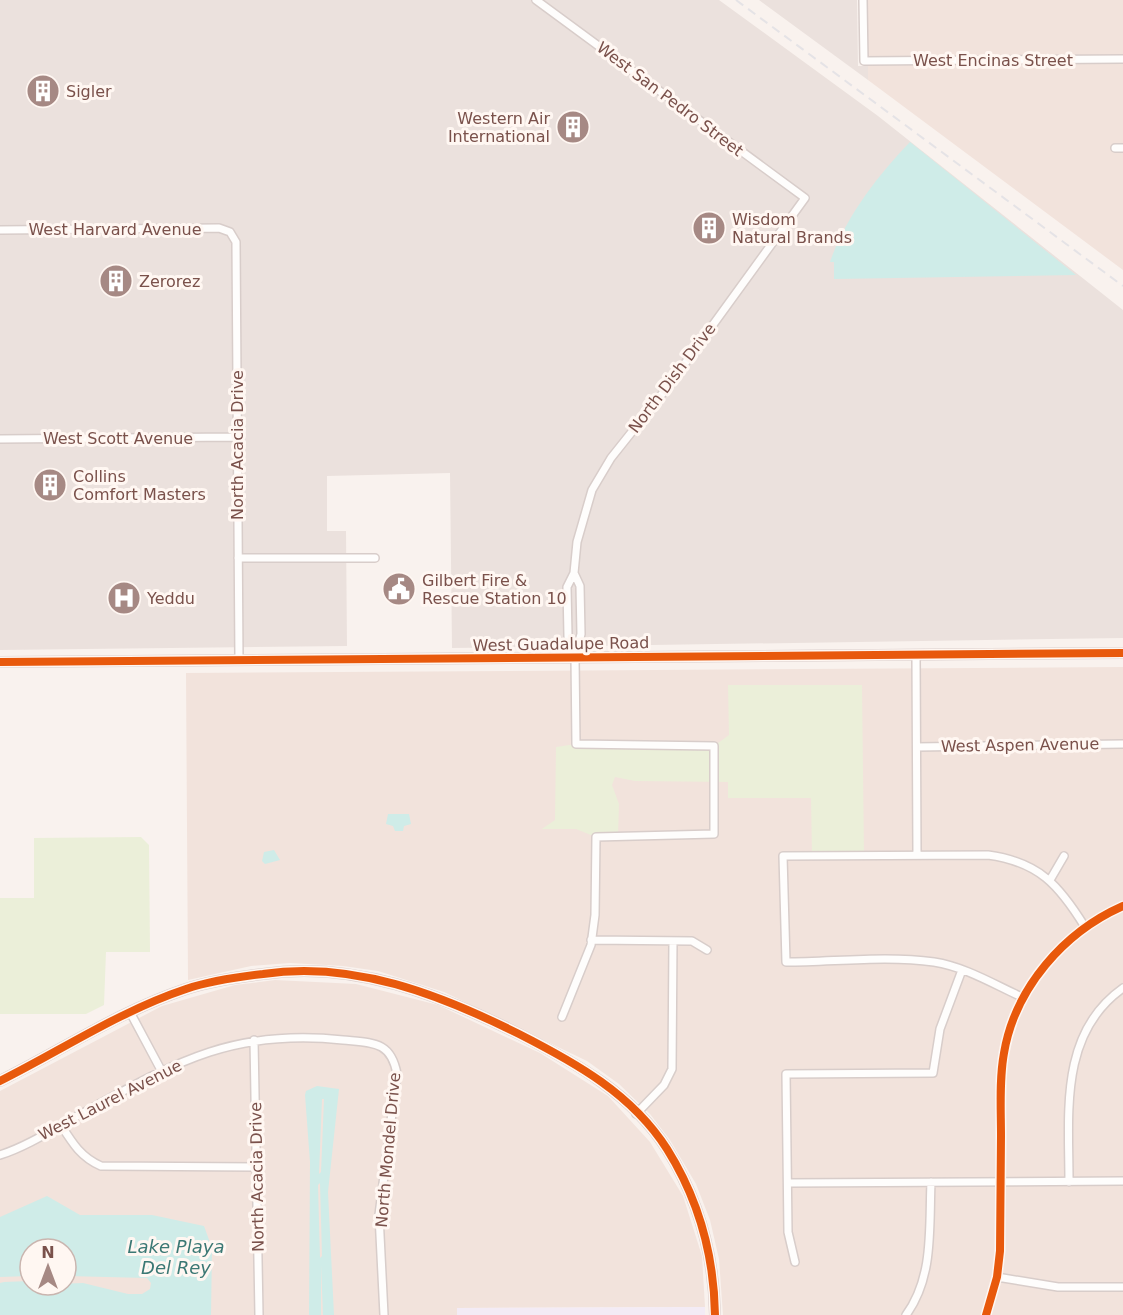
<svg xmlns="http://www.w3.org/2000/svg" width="1123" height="1315" viewBox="0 0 1123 1315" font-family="'DejaVu Sans',sans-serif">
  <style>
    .residential { fill: #f2e3dc; fill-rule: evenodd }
    .industrial { fill: #ebe1dd }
    .education { fill: #f3ebf5 }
    .green { fill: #ebefd9 }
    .water { fill: #cfece8; fill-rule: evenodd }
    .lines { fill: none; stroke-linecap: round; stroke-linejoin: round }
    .street-casing { stroke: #d8cdca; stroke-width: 10 }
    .secondary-casing { stroke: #dacecc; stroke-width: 12 }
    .street { stroke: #fefdfc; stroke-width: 7 }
    .secondary { stroke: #fefdfc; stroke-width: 9 }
    .rail { stroke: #e5e3e6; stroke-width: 2; stroke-dasharray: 9 6; stroke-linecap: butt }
    .cycleway-casing { stroke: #fff7f2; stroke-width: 11 }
    .cycleway { stroke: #e8590c; stroke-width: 8 }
    .labels { text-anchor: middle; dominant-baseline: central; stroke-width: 6; stroke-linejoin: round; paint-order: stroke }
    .street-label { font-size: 16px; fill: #7a514b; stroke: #fff7f2 }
    .poi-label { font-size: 16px; fill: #7a514b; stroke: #fff7f2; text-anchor: start }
    .water-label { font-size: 18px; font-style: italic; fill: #3b7874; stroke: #fff7f2 }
  </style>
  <rect width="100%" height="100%" fill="#f9f2ee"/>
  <path class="residential" d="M867 0H1123V270L868 80Z
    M1123 667V1315H723L719 1259 710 1220 696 1184 670 1140 650 1114 619 1084 587 1061 444 992 378 971 343 966 290 963 251 966 188 980 186 673Z
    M275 980 356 984 438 1005 540 1053 608 1096 650 1142 683 1196 702 1256 705 1307 457 1308V1315H0V1091L162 1006 235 985ZM30 1249H66V1285H30Z"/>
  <path class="industrial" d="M0 0H719L878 116 1123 310V638L452 648 450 473 327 476V531H346L347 646 0 650Z
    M759 0H857L858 66H868V80Z"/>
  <path class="education" d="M705 1307V1315H457V1308Z"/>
  <path class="green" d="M728 685H862L864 856H812L811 798H728V782L635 781 615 777 612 785 619 804 618 836 596 837 576 829H542L555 820 556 747 576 744 714 746 729 735Z
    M141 837 149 845 150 952H106L104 1005 86 1014H0V898H34V838Z"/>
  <path class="water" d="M910 142 1076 275 834 279V262H830C845 218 878 175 910 142Z
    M388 814H409L411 824 404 826 403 831H395L393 826 386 824Z
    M274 850 280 860 265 864 262 861 264 852Z
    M317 1086 339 1089 328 1192 334 1315H323L321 1265V1315H309L310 1162 305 1095 306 1091ZM322 1099H324L321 1172 319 1174ZM320 1183 322 1256 320 1258 318 1185Z
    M47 1196 80 1215H152L204 1226 212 1248 211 1315H0V1283L4 1282 30 1281V1285L83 1283 128 1294H142L150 1289 151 1283 147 1278 66 1276V1249H30V1276L0 1277V1217Z"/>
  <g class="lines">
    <defs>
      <path id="street" d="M536 0 805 198 670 384 611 458 592 490 577 542 574 573 567 587 568 636 575 657
        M863 0 864 61 1123 59
        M1115 148H1123
        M0 230 219 228 230 232 236 242 239 660
        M0 439 237 437
        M238 558H375
        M916 655 917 855
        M917 747 1123 744
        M1050 880 1064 856
        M591 940 692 941 707 950
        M1024 998C995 985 966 967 934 962 886 955 834 962 786 962L783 856 988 855C1039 862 1059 885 1085 927
        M130 1012 161 1070
        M562 1017 591 945 595 915 596 837 714 834V746L576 744 575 657 581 634 580 586 574 573
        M254 1040 259 1315
        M636 1114 664 1085 672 1069 673 941
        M61 1125C73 1144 81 1157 101 1166L258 1167
        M0 1155C28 1146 55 1128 81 1114 174 1063 233 1028 343 1040 373 1043 391 1041 397 1074L379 1215 384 1315
        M1069 1182C1069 1113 1059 1033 1123 988
        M788 1183 1123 1181
        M795 1262 788 1232 786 1074 933 1073 940 1029 962 970
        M997 1277 1058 1287H1123
        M906 1315C934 1277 929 1227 931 1182
        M986 1315 997 1277 1000 1251C1000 1212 1001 1174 1001 1136 1001 1109 999 1080 1004 1053 1015 988 1064 932 1123 906"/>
      <path id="secondary" d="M0 662 1123 653
        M0 1081C62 1050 120 1011 186 989 210 981 237 977 263 974 353 960 441 995 519 1034 576 1063 632 1094 667 1149 699 1200 714 1255 715 1315"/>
    </defs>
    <use href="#street" class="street-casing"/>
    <use href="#secondary" class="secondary-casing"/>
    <use href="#street" class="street"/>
    <use href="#secondary" class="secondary"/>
    <path class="rail" d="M736 0 1123 286"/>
    <defs>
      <path id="cycleway" d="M0 662 1123 653
        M0 1081C62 1050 120 1011 186 989 210 981 237 977 263 974 353 960 441 995 519 1034 576 1063 632 1094 667 1149 699 1200 714 1255 715 1315
        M986 1315 997 1277 1000 1251C1000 1212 1001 1174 1001 1136 1001 1109 999 1080 1004 1053 1015 988 1064 932 1123 906"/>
    </defs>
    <use href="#cycleway" class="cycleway-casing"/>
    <use href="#cycleway" class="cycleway"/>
  </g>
  <defs>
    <symbol id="building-disc" viewBox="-11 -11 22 22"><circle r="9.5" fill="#a68984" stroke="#fff7f2"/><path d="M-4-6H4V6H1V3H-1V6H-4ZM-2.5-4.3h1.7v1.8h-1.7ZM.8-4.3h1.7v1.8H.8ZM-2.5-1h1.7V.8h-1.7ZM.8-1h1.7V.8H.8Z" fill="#fff"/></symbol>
    <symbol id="civic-disc" viewBox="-11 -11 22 22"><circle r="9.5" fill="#a68984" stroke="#fff7f2"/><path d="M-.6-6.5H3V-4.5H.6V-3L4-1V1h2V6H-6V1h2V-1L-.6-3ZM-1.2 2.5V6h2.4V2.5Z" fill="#fff"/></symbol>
    <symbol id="hospital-disc" viewBox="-11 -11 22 22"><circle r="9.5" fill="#a68984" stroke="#fff7f2"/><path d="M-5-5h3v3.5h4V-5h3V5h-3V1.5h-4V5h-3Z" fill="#fff"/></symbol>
  </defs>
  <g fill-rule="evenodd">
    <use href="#building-disc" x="24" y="72" width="38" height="38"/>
    <use href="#building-disc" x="554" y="108" width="38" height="38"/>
    <use href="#building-disc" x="690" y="209" width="38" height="38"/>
    <use href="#building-disc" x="97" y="262" width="38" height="38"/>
    <use href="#building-disc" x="31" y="466" width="38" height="38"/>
    <use href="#civic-disc" x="380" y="570" width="38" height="38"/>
    <use href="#hospital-disc" x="105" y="579" width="38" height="38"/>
  </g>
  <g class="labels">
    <g class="street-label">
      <text x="993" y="60">West Encinas Street</text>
      <text transform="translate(670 99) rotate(37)">West San Pedro Street</text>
      <text x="115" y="229">West Harvard Avenue</text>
      <text transform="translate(672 378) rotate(-53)">North Dish Drive</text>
      <text x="118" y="438">West Scott Avenue</text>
      <text transform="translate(237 445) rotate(-90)">North Acacia Drive</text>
      <text transform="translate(561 644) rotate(-1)">West Guadalupe Road</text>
      <text transform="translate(1020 745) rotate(-1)">West Aspen Avenue</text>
      <text transform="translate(110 1100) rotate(-27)">West Laurel Avenue</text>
      <text transform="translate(388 1150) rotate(-85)">North Mondel Drive</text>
      <text transform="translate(257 1177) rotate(-91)">North Acacia Drive</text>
    </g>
    <g class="poi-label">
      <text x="66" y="91">Sigler</text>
      <text x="550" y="118" text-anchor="end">Western Air<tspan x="550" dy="18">International</tspan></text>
      <text x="732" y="219">Wisdom<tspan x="732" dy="18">Natural Brands</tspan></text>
      <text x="139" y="281">Zerorez</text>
      <text x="73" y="476">Collins<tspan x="73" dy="18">Comfort Masters</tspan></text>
      <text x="422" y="580">Gilbert Fire &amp;<tspan x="422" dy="18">Rescue Station 10</tspan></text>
      <text x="147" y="598">Yeddu</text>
    </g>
    <g class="water-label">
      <text x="176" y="1246">Lake Playa<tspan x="176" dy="21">Del Rey</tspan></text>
    </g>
  </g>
  <g transform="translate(48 1267)"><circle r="28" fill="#fff7f2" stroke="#cab5af" stroke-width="1.5"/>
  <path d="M0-4.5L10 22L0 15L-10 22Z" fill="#a68984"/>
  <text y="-9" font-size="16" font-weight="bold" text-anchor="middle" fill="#7a514b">N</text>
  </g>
</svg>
